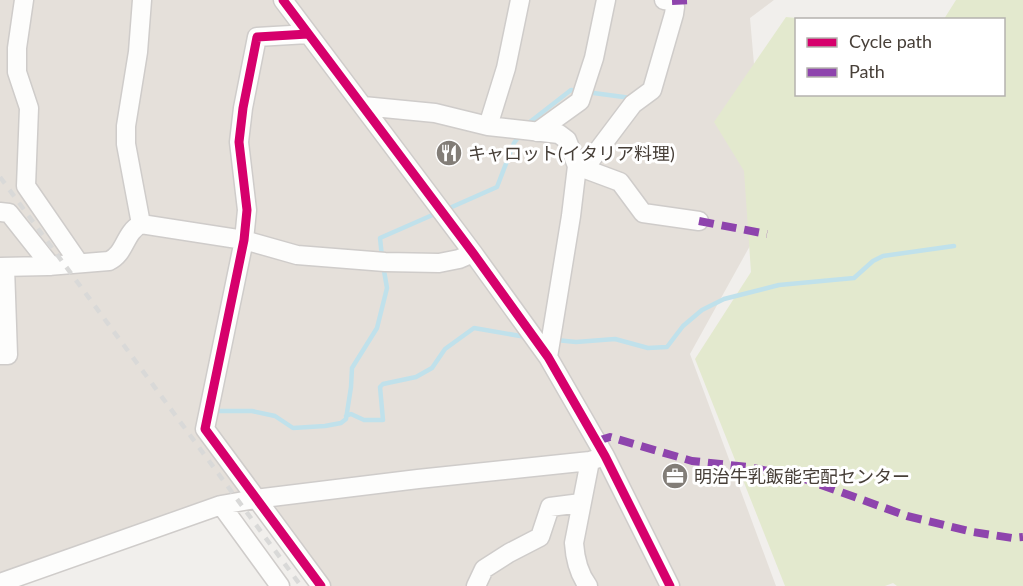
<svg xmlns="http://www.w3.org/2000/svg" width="1023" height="586" viewBox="0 0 1023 586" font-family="Lato,'Noto Sans JP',sans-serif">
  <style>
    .residential { fill: #e5e0da }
    .green { fill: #e3e9ce }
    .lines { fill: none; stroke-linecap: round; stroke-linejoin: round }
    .stream { stroke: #c0e1eb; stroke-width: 4.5 }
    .minor-casing { stroke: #cfccca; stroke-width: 21 }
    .minor { stroke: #fdfdfc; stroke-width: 18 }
    .rail { stroke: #d9d9d8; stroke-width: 4.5; stroke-dasharray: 8 8; stroke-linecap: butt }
    .quiet { stroke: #8e44ad; stroke-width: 8; stroke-dasharray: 15 8; stroke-linecap: butt }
    .cycleway-casing { stroke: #fff; stroke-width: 13 }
    .cycleway { stroke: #d6006c; stroke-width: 9 }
    .labels { text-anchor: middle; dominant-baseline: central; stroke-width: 6; stroke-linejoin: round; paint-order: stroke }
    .poi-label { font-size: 18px; fill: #473f38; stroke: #fff; text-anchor: start }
  </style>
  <rect width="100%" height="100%" fill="#f1efec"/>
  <path class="residential" d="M0 0H774L750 18 767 215 690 354 776 586H321L255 499 0 583Z"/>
  <path class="green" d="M956 0H1023V586H897L893 583 885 586H785L695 359 751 272 744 171 714 122 786 17 806 19 796 20V94H1004V20L944 19Z"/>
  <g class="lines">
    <path class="stream" d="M586 92 631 98
      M526 125 571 90 578 91
      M445 210 497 187 514 143 520 135
      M382 257 380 238 437 213
      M556 340 576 342 615 339 648 348 667 347 683 326 702 310 724 299 779 285 854 278 873 261 883 256 954 246
      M219 411H252L275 416 293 428 325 426 341 423 346 419 351 387 352 368 377 328 387 288 383 265
      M346 416 351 414 364 420H383L380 387 383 384 416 377 432 368 445 349 474 328 526 337"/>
    <defs>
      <path id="minor" d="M24 0 17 48V72L29 108 26 186 79 263
        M283 0 473 253 548 357 605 456 670 586
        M308 34 257 37 243 108 239 142 247 210 244 240 205 429 321 586
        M363 106 435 113 488 126 559 134 567 140 577 166 620 182 643 213 699 221
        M488 126 506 68 520 0
        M537 132 580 101 594 58 606 0
        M584 169 633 104 652 90 674 14 675 7 672 1 664 0
        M0 212 9 213 51 266
        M141 224 126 144V126L138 52 142 0
        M0 267 48 266 109 261C126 253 124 233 141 224L244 240 297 255 385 262 439 263 459 259 473 253
        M0 355H8L5 267
        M548 357 571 216 577 166
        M221 505 280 586
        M0 583 221 505 255 499 418 479 590 461 605 456
        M476 586 484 569 509 553 540 537 550 507 581 503
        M588 586C579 574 575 558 574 543L590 461"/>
    </defs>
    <use href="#minor" class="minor-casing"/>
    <use href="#minor" class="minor"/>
    <path class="rail" d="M0 177 301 586"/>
    <path class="quiet" d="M672 1 694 0
      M699 221 767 234
      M597 441 610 437 692 461 748 467 799 477 907 516 973 532 1012 538 1023 537"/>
    <defs>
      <path id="cycleway" d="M283 0 473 253 548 357 605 456 670 586
        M308 34 257 37 243 108 239 142 247 210 244 240 205 429 321 586"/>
    </defs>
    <use href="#cycleway" class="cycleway-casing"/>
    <use href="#cycleway" class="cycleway"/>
  </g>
  <defs>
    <symbol id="restaurant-disc" viewBox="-11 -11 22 22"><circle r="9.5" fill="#827d77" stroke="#fff"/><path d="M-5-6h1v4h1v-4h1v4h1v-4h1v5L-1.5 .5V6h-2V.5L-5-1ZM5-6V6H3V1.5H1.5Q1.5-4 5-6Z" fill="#fff"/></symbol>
    <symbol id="office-disc" viewBox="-11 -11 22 22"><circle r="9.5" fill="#827d77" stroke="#fff"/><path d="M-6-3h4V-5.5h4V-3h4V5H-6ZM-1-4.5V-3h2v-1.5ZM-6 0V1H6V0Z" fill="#fff"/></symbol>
  </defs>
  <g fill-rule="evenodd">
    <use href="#restaurant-disc" x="434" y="138" width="30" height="30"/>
    <use href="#office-disc" x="660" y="461" width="30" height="30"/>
  </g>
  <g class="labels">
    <g class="poi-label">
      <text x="468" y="153">キャロット(イタリア料理)</text>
      <text x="694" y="476">明治牛乳飯能宅配センター</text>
    </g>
  </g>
  <rect x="795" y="18" width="210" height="78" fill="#ffffff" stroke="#b5b2af" stroke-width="1.5"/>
  <rect x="807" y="38" width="30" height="9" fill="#d6006c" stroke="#b5b2af" stroke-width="1.5"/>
  <text x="849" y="48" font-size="18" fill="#473f38">Cycle path</text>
  <rect x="807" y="68" width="30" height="9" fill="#8e44ad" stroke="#b5b2af" stroke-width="1.5"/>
  <text x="849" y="78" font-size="18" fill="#473f38">Path</text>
</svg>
